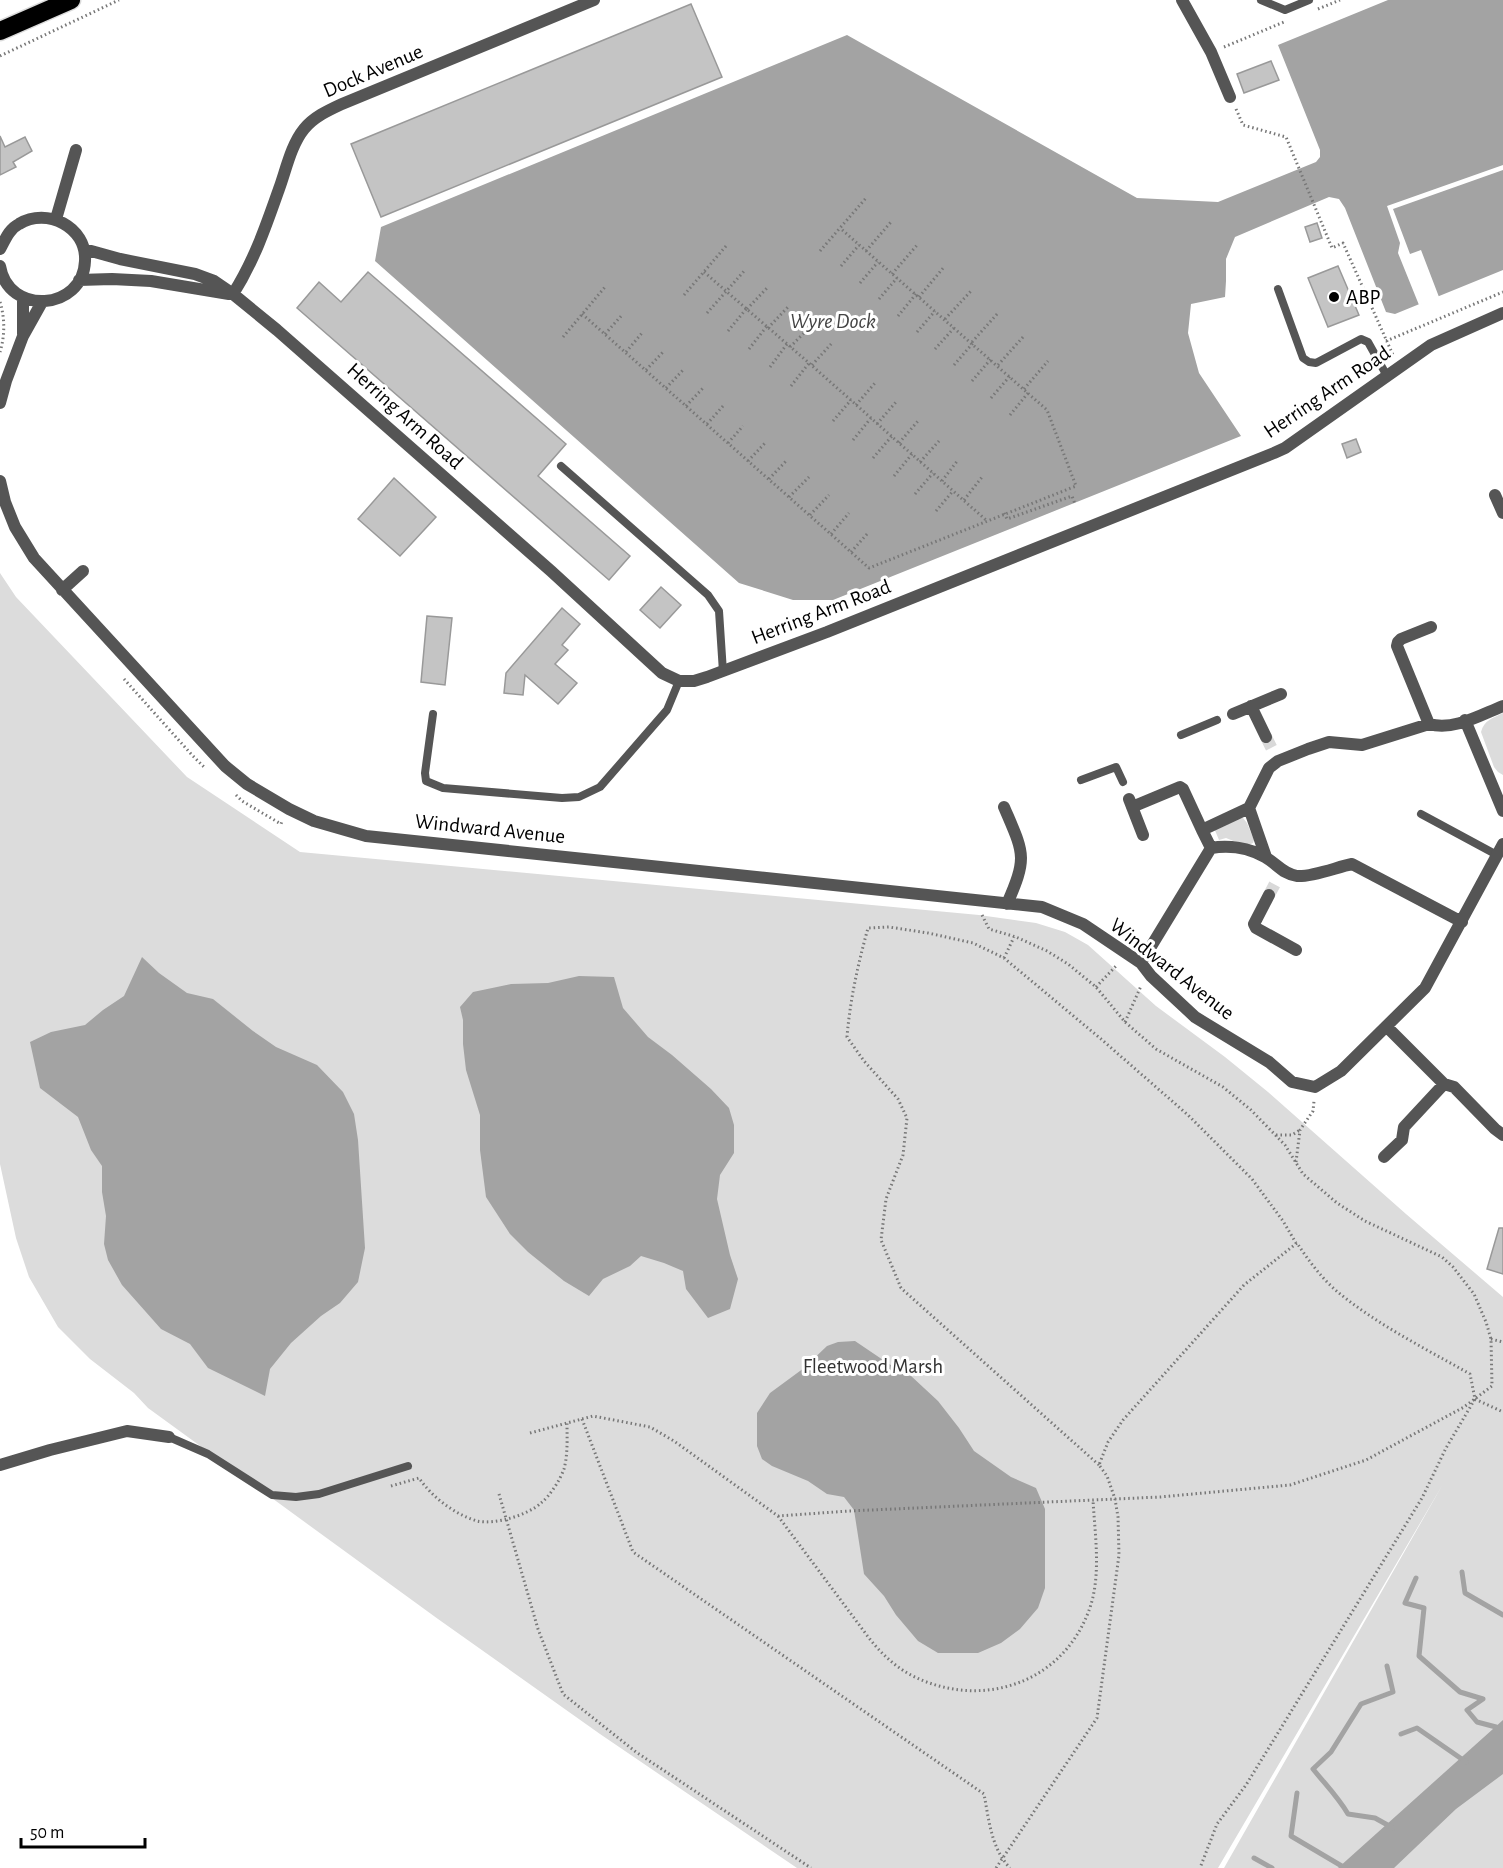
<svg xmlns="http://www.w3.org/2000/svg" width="1503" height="1868" viewBox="0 0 1503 1868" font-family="'Alegreya Sans',sans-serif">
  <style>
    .green { fill: #dcdcdc }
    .water { fill: #a3a3a3 }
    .pier { fill: #fff }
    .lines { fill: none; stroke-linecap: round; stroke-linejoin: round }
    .stream { stroke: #a3a3a3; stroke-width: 5 }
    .building { fill: #c4c4c4; stroke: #999; stroke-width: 1.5 }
    .street-tunnel { stroke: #d9d9d9; stroke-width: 12; stroke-dasharray: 12 6; stroke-linecap: butt }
    .highway-casing { stroke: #dbdbdb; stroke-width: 21 }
    .path { stroke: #777; stroke-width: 3; stroke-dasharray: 1.5 3; stroke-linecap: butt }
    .lane { stroke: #555; stroke-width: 8 }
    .street { stroke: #555; stroke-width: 12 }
    .highway { stroke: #000; stroke-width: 18 }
    .poi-dot { fill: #000; stroke: #fff; stroke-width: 2 }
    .labels { text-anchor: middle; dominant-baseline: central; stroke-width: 6; stroke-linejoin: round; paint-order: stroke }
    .street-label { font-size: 21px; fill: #000; stroke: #fff }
    .poi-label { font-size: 21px; fill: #000; stroke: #fff; text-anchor: start }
    .park-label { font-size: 21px; fill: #333; stroke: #fff }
    .water-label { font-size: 22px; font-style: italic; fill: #444; stroke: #fff }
  </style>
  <rect width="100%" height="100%" fill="#fff"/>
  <path class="green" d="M0 573 16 597 187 777 300 852 979 915 1036 923 1065 932 1088 945 1156 1006 1225 1057 1268 1092 1406 1214 1503 1297V1868H1224L1443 1484 1218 1868H797L600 1734 438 1619 148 1408 134 1393 90 1359 58 1327 29 1277 16 1238 0 1164Z
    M1503 713V775L1498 772 1494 767 1481 732C1484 720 1493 718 1503 713Z
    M1240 818H1243L1247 823 1254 840 1253 843 1246 846 1226 838 1219 840 1214 828Z"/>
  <path class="water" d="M1388 0H1503V270L1395 314 1386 312 1345 208 1339 199 1329 197 1235 237 1226 259V281L1225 297 1191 304 1188 333 1199 373 1241 436 833 600H793L739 583 375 261 381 227 847 35 1137 198 1218 202 1316 162 1320 157V150L1278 45Z
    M142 957 159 973 187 993 213 999 253 1031 276 1047 317 1065 343 1092 354 1114 358 1140 365 1248 358 1282 340 1303 321 1316 291 1343 270 1369 265 1396 208 1368 190 1344 161 1329 122 1285 108 1260 104 1244 106 1216 102 1192V1166L91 1150 78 1117 40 1088 30 1042 51 1032 85 1025 103 1010 124 996Z
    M579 976 614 977 623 1008 648 1037 672 1055 711 1089 729 1108 734 1125V1153L720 1175 717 1199 730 1255 738 1279 730 1309 708 1318 686 1289 683 1271 664 1263 641 1256 630 1266 603 1279 589 1296 564 1281 528 1252 510 1234 486 1197 480 1150V1115L466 1070 463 1044V1020L460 1007 473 992 511 984 548 983Z
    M855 1341 889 1364 910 1375 938 1401 959 1428 974 1451 1011 1477 1036 1488 1045 1509V1588L1038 1608 1020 1629 1001 1643 978 1653H938L918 1641 896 1615 884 1596 864 1574 854 1510 844 1497 827 1494 808 1481 772 1466 762 1459 757 1446V1413L770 1393 804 1368 827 1346 838 1342Z
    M1503 1720V1774L1456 1809 1394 1868H1338Z"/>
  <path class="pier" d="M1503 165V170L1393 209 1410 254 1421 250 1439 297 1419 305 1398 253 1400 243 1387 206Z"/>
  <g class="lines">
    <path class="stream" d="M1462 1572 1465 1593 1503 1615
      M1416 1578 1405 1603 1424 1608 1419 1656 1460 1692 1483 1699 1467 1710 1477 1722 1496 1727 1503 1731
      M1387 1666 1393 1692 1361 1704 1331 1752 1313 1769C1325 1784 1338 1797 1348 1814L1375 1818 1393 1828
      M1401 1734 1417 1728 1466 1762
      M1297 1793 1291 1836 1345 1868
      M1254 1858 1272 1868"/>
  </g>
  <path class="building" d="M691 4 722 77 381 217 351 144Z
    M1271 61 1279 80 1244 93 1237 74Z
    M0 136 5 147 25 137 32 151 13 162 16 167 0 175Z
    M1317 223 1322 238 1310 242 1305 227Z
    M1338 266 1359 315 1328 327 1308 278Z
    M368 272 566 444 538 476 630 556 609 580 297 308 319 282 341 302Z
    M1356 439 1361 452 1347 458 1342 444Z
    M394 478 436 517 400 556 358 519Z
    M661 587 681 605 660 628 640 610Z
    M562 608 580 624 562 645 568 650 555 664 577 683 558 704 525 675 523 695 504 693 506 673Z
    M427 616 452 618 445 685 421 682Z
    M1499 1228H1503V1274L1487 1269Z"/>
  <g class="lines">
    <path class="street-tunnel" d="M1266 737 1274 753
      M1269 895 1277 880"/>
    <defs>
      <path id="highway" d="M0 31 71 0"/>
    </defs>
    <use href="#highway" class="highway-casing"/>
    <path class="path" d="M1318 9 1340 0
      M1224 47 1284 22
      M0 56 119 0
      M1236 109 1243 125 1286 137 1332 248 1343 243 1393 355
      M820 251 866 198
      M866 251 891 222
      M841 266 859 245
      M704 272 809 363 987 521
      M892 274 918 244
      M860 283 878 262
      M684 295 726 246
      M919 297 944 267
      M879 299 897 278
      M0 302C5 318 5 336 0 352
      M747 309 767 288
      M707 313 745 270
      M582 314 869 568 1076 486 1047 410 840 228
      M898 316 916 294
      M945 319 971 291
      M768 328 788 307
      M728 331 747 308
      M917 332 935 311
      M605 334 623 314
      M563 337 605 287
      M1386 341 1503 292
      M972 342 998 313
      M790 347 811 326
      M749 349 767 326
      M935 349 954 328
      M626 352 642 333
      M812 365 832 343
      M954 365 973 343
      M998 365 1023 337
      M770 367 787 344
      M646 370 664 351
      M972 381 991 359
      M791 386 809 363
      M666 388 684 369
      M1024 389 1048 361
      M991 398 1010 376
      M856 405 875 383
      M686 406 704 387
      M1010 415 1028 393
      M833 421 851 400
      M707 424 724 405
      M877 424 896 402
      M853 440 871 418
      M728 443 743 426
      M899 443 918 421
      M873 458 892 436
      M748 461 766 442
      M920 462 939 441
      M894 476 912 454
      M769 479 787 460
      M942 481 958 460
      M915 494 933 473
      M789 497 809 477
      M964 500 982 477
      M936 511 953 491
      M1004 513 1007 519 1072 496 1075 504
      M810 515 829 495
      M831 534 849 513
      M851 552 868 533
      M124 679 192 755 204 767
      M236 795 242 801 281 824 282 821
      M1004 958 1014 937
      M1096 987 1117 965
      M1125 1022 1141 986
      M1276 1135H1292L1300 1130
      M1296 1162 1300 1130 1313 1111 1314 1101
      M1491 1339 1503 1342
      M1475 1399 1503 1412
      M582 1419 633 1552 984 1794C989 1820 991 1848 1010 1868
      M530 1433 593 1416 650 1427 674 1441 778 1516 849 1511 1160 1497 1290 1485 1366 1460 1464 1407 1492 1386 1491 1339 1486 1322 1474 1294 1453 1267 1442 1257 1365 1221 1337 1203 1303 1174 1285 1145 1251 1110 1223 1087 1156 1049 1125 1022 1096 987 1068 964 1047 951 1016 937 989 929 982 915
      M1099 1465 901 1288 881 1240 886 1199 903 1155 907 1118 898 1099 864 1061 847 1037C850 1000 858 964 868 928L889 927 928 933 973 943 1004 958 1101 1039 1188 1115 1252 1179 1283 1221 1296 1243
      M391 1486 419 1478C432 1497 454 1514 477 1521 495 1525 528 1515 541 1503 550 1496 560 1480 564 1469 568 1454 567 1438 567 1423
      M499 1494 538 1629 563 1694 636 1752 811 1868
      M778 1516 869 1638C880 1652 893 1665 909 1674 976 1710 1059 1687 1088 1613 1102 1578 1095 1537 1093 1500
      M996 1868 1097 1718 1119 1555 1118 1517 1115 1499 1107 1476 1099 1465 1108 1442 1123 1420 1244 1285 1297 1243C1308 1260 1323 1280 1339 1293 1378 1325 1426 1349 1470 1374L1475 1399 1446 1448 1422 1498 1246 1785 1217 1824 1200 1868"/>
    <path class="lane" d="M1261 0 1285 10 1309 0
      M1278 289 1303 358 1309 362 1316 363 1361 339 1368 342 1387 376
      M561 466 708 595 719 611 723 672
      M433 714 425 773 426 781 443 788 562 798 579 797 600 787 667 710 679 681
      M1181 735 1217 720
      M1081 780 1116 767 1123 782
      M1421 814 1497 855
      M169 1437 208 1454 272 1495 296 1497 319 1494 408 1466"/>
    <path class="street" d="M1182 0 1211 52 1230 97
      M56 219 76 150
      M0 249C5 240 9 229 19 224 47 207 87 227 85 261 83 311 8 316 0 266
      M84 249 120 259 195 274 214 281 233 294 277 330 551 571 662 673 679 681H694L707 677 827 632 1274 453 1285 448 1431 345 1503 313
      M79 280 112 279 151 281 229 294
      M233 294C254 261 266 226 279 189 286 170 291 145 304 129 314 117 327 111 342 104L594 0
      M23 334V298
      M0 403 6 381 23 336 42 302
      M0 481 5 502 15 527 34 558 225 766 247 784 289 809 314 821 366 836 1042 907 1083 924 1141 963 1151 976 1195 1017 1269 1062 1292 1082 1315 1087 1341 1071 1425 988 1503 844
      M1495 495 1503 513
      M62 590 83 571
      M1251 706 1266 737
      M1233 714 1281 694
      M1465 720 1503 811
      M1429 724 1397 646 1398 642 1401 639 1431 627
      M1129 799 1143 835
      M1004 807C1024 854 1028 856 1007 904
      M1132 807 1180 787 1183 789 1202 830
      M1249 808 1266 857
      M1211 848C1229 845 1249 848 1265 857 1276 863 1284 875 1297 876 1313 877 1337 867 1352 864L1462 922
      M1269 895 1254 924 1256 928 1296 950
      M1141 963 1211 848 1202 830 1249 808 1269 768 1278 761 1308 749 1329 742 1362 745 1429 724C1454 731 1480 715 1503 706
      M1387 1027 1444 1084 1454 1087 1495 1129 1503 1135
      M1384 1157 1402 1140 1404 1127 1444 1084
      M0 1465 50 1450 127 1431 169 1437"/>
    <use href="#highway" class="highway"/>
  </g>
  <circle class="poi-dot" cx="1334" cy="297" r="6"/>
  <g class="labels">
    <g class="street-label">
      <text transform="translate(373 71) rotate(-23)">Dock Avenue</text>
      <text transform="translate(1327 392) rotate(-34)">Herring Arm Road</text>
      <text transform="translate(405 416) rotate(42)">Herring Arm Road</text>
      <text transform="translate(821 612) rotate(-21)">Herring Arm Road</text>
      <text transform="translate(490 829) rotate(6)">Windward Avenue</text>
      <text transform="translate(1172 969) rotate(38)">Windward Avenue</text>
    </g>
    <g class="poi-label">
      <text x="1346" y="297">ABP</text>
    </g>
    <g class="park-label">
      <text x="873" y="1366">Fleetwood Marsh</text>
    </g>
    <g class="water-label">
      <text x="833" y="321">Wyre Dock</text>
    </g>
  </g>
  <path d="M21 1838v9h124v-9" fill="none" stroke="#000000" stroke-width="3"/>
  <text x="30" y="1838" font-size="18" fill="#000000" stroke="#ffffff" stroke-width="4.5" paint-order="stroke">50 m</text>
</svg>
